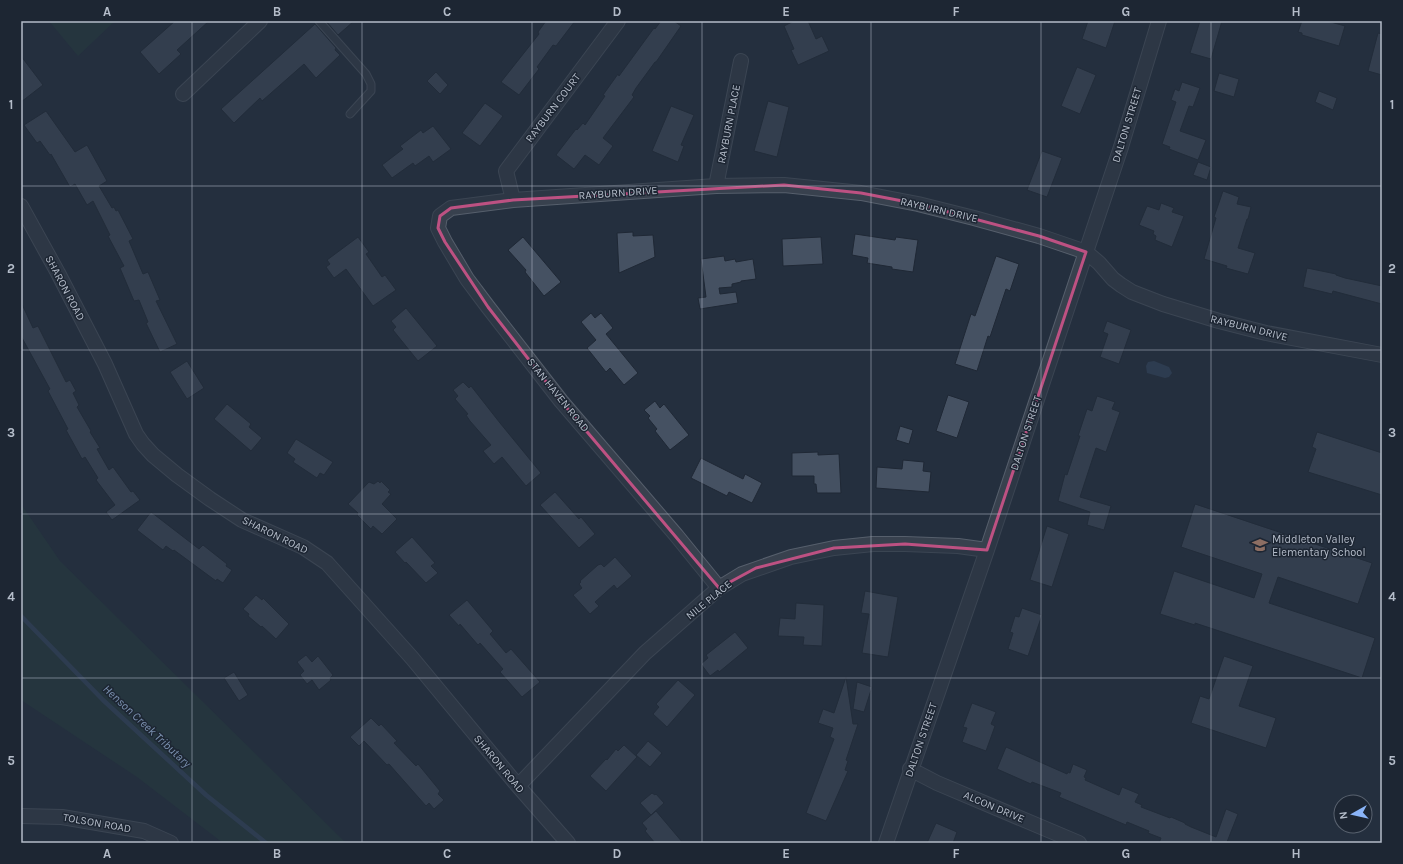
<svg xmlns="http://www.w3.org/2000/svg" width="1403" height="864" viewBox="0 0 1403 864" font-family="Karla,sans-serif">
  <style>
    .green { fill: #263c3f }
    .water { fill: #394c67 }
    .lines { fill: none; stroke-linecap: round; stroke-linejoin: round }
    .stream { stroke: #394c67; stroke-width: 4.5 }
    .building { fill: #455162; stroke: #1f2835 }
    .lane-casing { stroke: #565f6c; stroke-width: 9 }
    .street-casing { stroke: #565f6c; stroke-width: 16 }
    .lane { stroke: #38414e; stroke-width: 7 }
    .street { stroke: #38414e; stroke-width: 14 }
    .marked { fill: none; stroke: #bd5182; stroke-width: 3; stroke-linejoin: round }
    .grid { fill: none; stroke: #b4bcc9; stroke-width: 1; stroke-opacity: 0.55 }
    .labels { text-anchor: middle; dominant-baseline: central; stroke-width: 3; stroke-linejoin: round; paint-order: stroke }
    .street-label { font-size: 11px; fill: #b4bcc9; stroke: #1d2633 }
    .poi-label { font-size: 11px; fill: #b4bcc9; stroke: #1d2633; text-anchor: start }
    .water-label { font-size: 12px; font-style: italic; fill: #7c92b1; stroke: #1d2633 }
    .neatline { fill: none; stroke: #b4bcc9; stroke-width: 1.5 }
    .grid-label { font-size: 13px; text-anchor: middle; font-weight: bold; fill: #b4bcc9 }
  </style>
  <rect width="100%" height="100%" fill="#242f3e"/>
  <path class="green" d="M49 21H115L78 56Z
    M21 504 60 561 346 843H223L137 777 21 700Z"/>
  <path class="water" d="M1154 361 1169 367 1172 373 1169 377 1165 378 1147 373 1146 366 1148 362Z"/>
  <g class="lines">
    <path class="stream" d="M21 616 103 700 206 795 266 843"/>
  </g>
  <path class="building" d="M175 21H209L177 50 181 54 159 74 140 52Z
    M326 21H354L338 35Z
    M546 21H575L556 46 553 45 537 67 539 69 519 95 501 82 539 34 538 32Z
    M661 21H674L681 26 656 62H655L636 88 632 95 634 97 603 138 613 146 599 165 585 155 574 169 556 155 576 129 577 130 583 123 585 125 605 96 603 95 618 74 619 76 654 28 655 29Z
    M794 21H808L816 39 822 36 829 51 798 65 791 50 794 49 784 26Z
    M1088 21H1115L1106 48 1082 39Z
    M1200 21H1222L1211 59 1190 53Z
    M1302 21H1327L1345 26 1339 46 1302 35V33L1298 32Z
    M315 24 336 48 335 50 340 55 316 78 304 64 262 101 260 98 234 123 221 109Z
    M1378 33 1382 34V75L1368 71Z
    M21 56 43 85 21 102Z
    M1077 67 1096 75 1080 114 1061 106Z
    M436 72 448 85 440 94 427 81Z
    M1219 73 1239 79 1234 97 1214 91Z
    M1182 82 1200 88 1193 107 1189 106 1180 131 1206 140 1198 160 1169 149 1170 147 1162 144 1176 102 1171 100 1175 89 1179 91Z
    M1319 91 1337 98 1333 110 1315 102Z
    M768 101 789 107 777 157 754 151Z
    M485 103 503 116 480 146 462 133Z
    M671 106 694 115 681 145 684 146 678 162 652 151Z
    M46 111 75 152 87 145 107 181 99 186 112 208 114 207 116 211 118 210 133 239 129 241 143 274 148 272 160 300 156 301 177 344 160 352 146 323 148 322 139 300 134 301 120 268 124 266 108 236 110 235 93 201 87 205 75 184 70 187 51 154 50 155 40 141 37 143 24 125Z
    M433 126 451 149 433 162 429 156 415 166 413 163 392 178 382 165 403 149 400 146 421 130 423 133Z
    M1042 151 1062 158 1047 197 1027 190Z
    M1198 162 1211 167 1207 180 1193 175Z
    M1223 191 1239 197 1237 204 1251 207 1248 219H1247L1238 248 1255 253 1248 274 1226 268 1227 266 1204 259 1216 218 1214 217Z
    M1161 203 1174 208 1172 212 1184 216 1172 247 1155 240 1156 236 1153 234 1154 231 1139 225 1147 206 1159 210Z
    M633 232V236L653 235 655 257 619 273 617 233Z
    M855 234 895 240 896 237 918 240 913 272 892 269V267L867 263 868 258 852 255Z
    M358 237 369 252 366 254 382 277 385 275 396 290 373 306 346 269 334 278 326 267 330 264 327 260Z
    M523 237 561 282 544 296 525 272 526 270 508 250Z
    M821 237 823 264 783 266 782 239Z
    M724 256 725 261 735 259 736 262 753 259 756 279 741 281V282L732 284V287L719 288 720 294 736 292 738 303 700 309 698 298 706 297 701 259Z
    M996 256 1019 264 1010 291 1006 289 990 337 988 336 977 371 955 364 971 314 975 316Z
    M1307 268 1336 274V275L1345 278 1382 286V304L1333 291 1332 294 1303 287Z
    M21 302 33 328 38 326 66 382 70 380 76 391 73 393 79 405 77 407 91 431 90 432 100 448 97 449 109 470 113 467 131 492 133 491 140 500 112 520 106 512 115 505 96 480 98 478 85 457 82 459 66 430 68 429 48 391 50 389 21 336Z
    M406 308 437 346 418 361 393 330 396 327 391 321Z
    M591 313 595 318 601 313 613 328 606 334 638 373 624 385 610 368 606 372 587 348 596 340 581 322Z
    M1107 321 1131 330 1119 364 1100 357 1108 334 1103 332Z
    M187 361 204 388 187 399 170 372Z
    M463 382 469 388 471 386 500 423 541 473 526 486 502 457 494 464 483 451 491 445 470 421 466 415 468 414 455 399 458 396 453 390Z
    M948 395 969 402 957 438 936 431Z
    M1097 396 1115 402 1112 409 1120 412 1106 452 1096 448 1080 497 1111 506 1104 530 1087 525 1090 512 1058 501 1065 474 1067 475 1080 436H1078L1087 409 1092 411Z
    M655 401 660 408 664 404 689 435 670 450 655 431 657 429 648 418 650 416 644 410Z
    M227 404 251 424 249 427 262 438 251 451 214 419Z
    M900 426 913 430 909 444 896 440Z
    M1317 432 1382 453V495L1308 472 1316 449 1312 447Z
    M296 439 333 462 324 475 320 473 317 478 293 462 295 459 287 453Z
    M818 452V455L839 454 841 493H817L816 484H814V476H792V453Z
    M701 458 743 479 745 474 762 483 752 503 729 492 727 496 691 478Z
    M903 460 924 462 923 471 931 472 929 492 876 488 877 467 902 469Z
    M378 481 380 483 381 481 390 490 388 492 391 494 382 504 397 519 382 534 373 526 371 529 357 515 358 513 348 504 369 482 374 484Z
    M555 492 579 519 581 517 595 534 579 548 540 505Z
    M1195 504 1372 563 1358 604 1278 577 1269 603 1375 638 1362 678 1195 623V625L1160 614 1174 571 1254 598 1262 574 1181 547Z
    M151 512 199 549 203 545 227 564 226 566 232 570 223 583 217 579 216 581 174 550 173 551 166 546 163 550 137 530Z
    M1047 526 1069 534 1052 587 1030 580Z
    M412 537 435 563 431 566 438 573 426 583 406 562 405 563 395 552Z
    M615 557 632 576 617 589 614 585 595 602 599 606 590 614 573 595 582 588 579 584 581 582 580 581 598 565 601 564 604 567Z
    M865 591 898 597 888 657 862 653 869 614 861 613Z
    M256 595 262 600 263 598 289 624 276 639 262 626 261 627 248 616 249 614 243 609Z
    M467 600 493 631 490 634 506 653 511 649 540 682 522 697 500 672 503 669 480 643 478 645 460 624 459 626 449 615Z
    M796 603 824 605 822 646 803 645 804 637 778 636 780 618 795 619Z
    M1022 608 1042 615 1028 656 1008 649 1013 633 1010 632 1015 616 1019 617Z
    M735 632 748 648 719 672 718 670 710 676 701 664 708 658 706 655Z
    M306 655 312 662 318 656 333 675 330 678 331 680 319 690 312 680 307 684 300 675 304 671 297 662Z
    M1224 656 1253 666 1239 706 1276 718 1266 748 1191 723 1200 696 1209 699Z
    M234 672 248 695 239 701 224 678Z
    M846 677 853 724H858L846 760 848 761 845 770 848 771 826 821 806 813 834 739 830 737 833 728 818 723 823 709 834 713Z
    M678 680 695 695 667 727 653 714 659 707 656 704Z
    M857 682 872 687 864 712 853 709Z
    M972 703 996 712 991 724 995 726 986 751 962 742 967 728 963 727Z
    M371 718 379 726 381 724 397 741 394 743 416 766 418 764 440 791 438 794 444 800 434 809 429 803 426 806 389 764 387 765 364 741 359 746 350 737Z
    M648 741 662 753 650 767 636 755Z
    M624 745 637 757 606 791 590 776 606 759 607 760 616 749 618 751Z
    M1006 747 1067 774 1068 772 1070 773 1073 764 1087 770 1084 777 1086 778 1085 780 1119 795 1122 787 1139 794 1135 802 1142 805 1141 807 1170 818 1171 817 1185 823V824L1191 827 1216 837 1226 809 1238 814 1227 842 1229 843H1159L1161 838 1148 833 1149 831 1127 822 1126 825 1059 797 1061 793 1032 782 1031 784 997 769Z
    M652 793 655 795 656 794 664 803 651 815 640 803Z
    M656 811 683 843H655L645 831 647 829 642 823Z
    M936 823 957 832 953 843H927Z"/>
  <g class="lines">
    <defs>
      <path id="lane" d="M319 21 366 74 371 84V91L350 114"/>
      <path id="street" d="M183 94 260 21
        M716 186 741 61
        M513 200 506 171 618 21
        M21 206 58 273 105 364 136 434 143 444 153 455 177 475 210 499 242 520 303 547 327 563 412 658 518 786 568 843
        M719 588 676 535 561 401 488 307 467 279 445 242 438 228 440 216 451 208 513 200 716 186 784 185 861 193 918 204 974 218 1039 236 1086 252 1099 263 1113 279 1121 285 1132 292 1163 304 1219 321 1266 333 1382 355
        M910 769 937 783 1079 843
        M518 786 645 653 719 588 742 574 791 557 834 548 873 544H905L958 546 987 550
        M21 816 62 817 144 831 171 843
        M886 843 987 550 1086 252 1121 147 1159 21"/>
    </defs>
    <use href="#lane" class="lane-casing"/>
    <use href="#street" class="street-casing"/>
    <use href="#lane" class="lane"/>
    <use href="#street" class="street"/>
  </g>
  <path d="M0 0H1403V864H0ZM784 185 861 193 918 204 1039 236 1086 252 987 550 905 544 834 548 756 568 719 588 561 401 488 307 445 242 438 228 440 216 451 208 513 200Z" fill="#242f3e" fill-opacity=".55" fill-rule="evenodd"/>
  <path class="marked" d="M784 185 861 193 918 204 1039 236 1086 252 987 550 905 544 834 548 756 568 719 588 561 401 488 307 445 242 438 228 440 216 451 208 513 200Z"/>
  <path class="grid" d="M192 21V843M362 21V843M532 21V843M702 21V843M871 21V843M1041 21V843M1211 21V843M21 186H1382M21 350H1382M21 514H1382M21 678H1382"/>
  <defs>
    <symbol id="school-bare" viewBox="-9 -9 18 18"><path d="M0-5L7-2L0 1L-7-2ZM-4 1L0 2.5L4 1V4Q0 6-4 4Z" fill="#8d6e63" stroke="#1d2633" stroke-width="2.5" paint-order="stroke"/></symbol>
  </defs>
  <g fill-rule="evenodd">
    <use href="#school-bare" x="1249" y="534" width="22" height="22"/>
  </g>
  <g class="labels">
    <g class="street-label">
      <text transform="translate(553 108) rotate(-53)">RAYBURN COURT</text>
      <text transform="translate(729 124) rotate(-79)">RAYBURN PLACE</text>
      <text transform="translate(1127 125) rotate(-73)">DALTON STREET</text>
      <text transform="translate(618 193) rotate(-4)">RAYBURN DRIVE</text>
      <text transform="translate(939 210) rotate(13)">RAYBURN DRIVE</text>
      <text transform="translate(65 288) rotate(62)">SHARON ROAD</text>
      <text transform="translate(1249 328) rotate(14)">RAYBURN DRIVE</text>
      <text transform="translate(558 395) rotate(51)">STAN HAVEN ROAD</text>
      <text transform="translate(1026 433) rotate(-72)">DALTON STREET</text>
      <text transform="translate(275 535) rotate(26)">SHARON ROAD</text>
      <text transform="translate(709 600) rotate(-39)">NILE PLACE</text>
      <text transform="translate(921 740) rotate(-71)">DALTON STREET</text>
      <text transform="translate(499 764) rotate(50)">SHARON ROAD</text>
      <text transform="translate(994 807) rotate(23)">ALCON DRIVE</text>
      <text transform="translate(97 823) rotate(10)">TOLSON ROAD</text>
    </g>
    <g class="poi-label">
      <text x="1272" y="539">Middleton Valley<tspan x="1272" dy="13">Elementary School</tspan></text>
    </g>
    <g class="water-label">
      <text transform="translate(147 726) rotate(43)">Henson Creek Tributary</text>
    </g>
  </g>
  <rect width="1403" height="864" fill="none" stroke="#1d2633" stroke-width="44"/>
  <g transform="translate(1353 814) rotate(262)"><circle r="19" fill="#1d2633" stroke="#59626f"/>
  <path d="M0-3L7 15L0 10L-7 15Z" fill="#8ab4f8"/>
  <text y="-6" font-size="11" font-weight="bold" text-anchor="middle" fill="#b4bcc9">N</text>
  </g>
  <rect x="22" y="22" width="1359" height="820" class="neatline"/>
  <g class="grid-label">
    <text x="107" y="16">A</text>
    <text x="277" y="16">B</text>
    <text x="447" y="16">C</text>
    <text x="617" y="16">D</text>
    <text x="786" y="16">E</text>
    <text x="956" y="16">F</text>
    <text x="1126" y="16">G</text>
    <text x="1296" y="16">H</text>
    <text x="11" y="109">1</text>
    <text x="1392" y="109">1</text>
    <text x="11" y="273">2</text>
    <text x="1392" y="273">2</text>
    <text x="11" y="437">3</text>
    <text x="1392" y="437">3</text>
    <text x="11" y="601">4</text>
    <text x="1392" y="601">4</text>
    <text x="11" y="765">5</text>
    <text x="1392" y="765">5</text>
    <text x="107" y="858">A</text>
    <text x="277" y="858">B</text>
    <text x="447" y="858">C</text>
    <text x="617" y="858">D</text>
    <text x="786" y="858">E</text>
    <text x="956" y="858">F</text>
    <text x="1126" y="858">G</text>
    <text x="1296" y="858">H</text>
  </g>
</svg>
